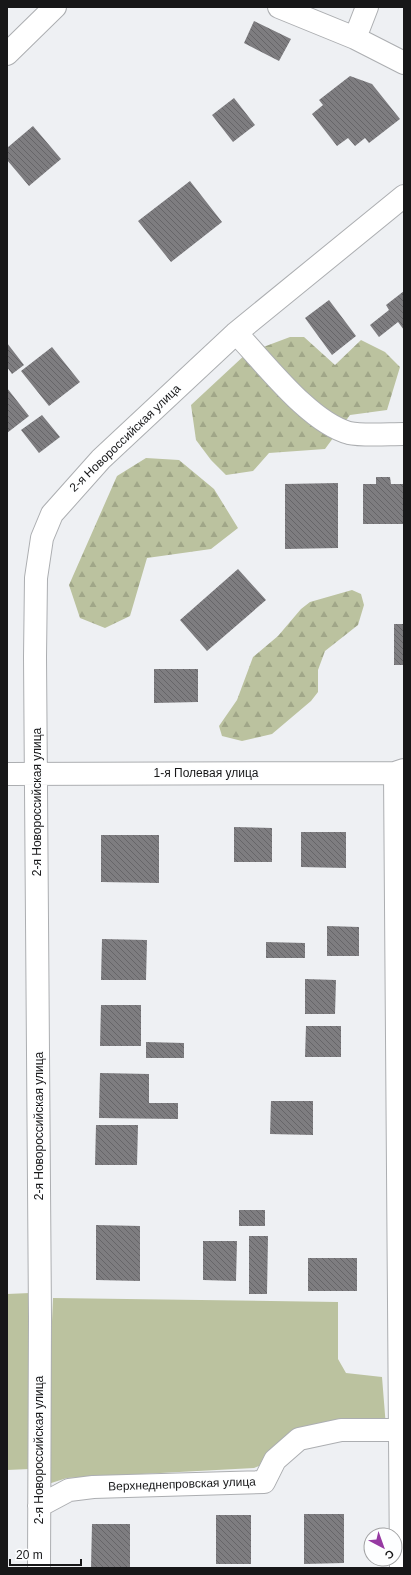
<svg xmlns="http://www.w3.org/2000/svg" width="411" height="1575" viewBox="0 0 411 1575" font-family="Arial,sans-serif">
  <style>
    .green { fill: #bbc29f }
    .forest { fill: url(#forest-firs) }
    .building { fill: url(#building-back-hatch) }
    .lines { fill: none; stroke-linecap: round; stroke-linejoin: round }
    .minor-casing { stroke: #acaeb1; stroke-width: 24 }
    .minor { stroke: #fff; stroke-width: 22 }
    .labels { text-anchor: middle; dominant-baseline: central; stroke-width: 3; stroke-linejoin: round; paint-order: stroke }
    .street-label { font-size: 12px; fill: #171718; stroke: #fdfeff }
  </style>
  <defs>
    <pattern id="forest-firs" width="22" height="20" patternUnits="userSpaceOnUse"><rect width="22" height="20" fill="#bbc29f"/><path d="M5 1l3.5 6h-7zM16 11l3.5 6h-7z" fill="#a0a688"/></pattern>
    <pattern id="building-back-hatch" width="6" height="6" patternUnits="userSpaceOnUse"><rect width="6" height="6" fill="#7e7d80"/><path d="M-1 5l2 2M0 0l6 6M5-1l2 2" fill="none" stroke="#666568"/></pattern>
  </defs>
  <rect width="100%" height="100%" fill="#eef0f3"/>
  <path class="green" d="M30 1293V1469L7 1470V1294Z
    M53 1298 338 1302V1359L346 1373 382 1377 386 1427 359 1425 254 1468 67 1478 45 1485Z"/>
  <path class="forest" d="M290 337H304L335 365 361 340 385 352 400 367 387 410 350 415 325 449 269 453 253 471 226 475 211 460 196 440 191 405 247 353Z
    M146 458 179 460 214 489 238 528 211 549 147 558 130 616 105 628 80 618 69 585 117 476Z
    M352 590 361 594 364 605 358 625 325 651 318 670V692L311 701 272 734 242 741 222 736 219 726 237 700 253 657 278 636 301 609 310 602Z"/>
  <path class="building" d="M254 21 291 39 279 61 244 43Z
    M350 76 372 84 400 119 369 143 365 138 355 146 348 138 337 146 312 114 323 105 319 100Z
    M234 98 255 125 233 142 212 115Z
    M33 126 61 159 29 186 7 160V148Z
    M190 181 222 222 171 262 138 221Z
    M404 291V330L398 322 379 337 370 325 389 310 386 305Z
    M329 300 356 336 332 355 305 318Z
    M7 343 24 365 12 374 7 367Z
    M52 347 80 382 49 406 21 371Z
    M7 388 29 416 7 433Z
    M42 415 60 437 39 453 21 430Z
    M376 477H390L391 484H404V524H363V484H376Z
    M338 483V548L285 549V484Z
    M238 569 266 600 207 651 180 620Z
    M394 624H404V665H394Z
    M154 669H198V702L154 703Z
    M234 827 272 828V862H234Z
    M301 832H346V868L301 867Z
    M101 835H159V883L101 882Z
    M327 926 359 927V956H327Z
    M102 939 147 940 146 980H101Z
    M266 942 305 943V958H266Z
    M305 979 336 980 335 1014H305Z
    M101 1005H141V1046H100Z
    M306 1026H341V1057H305Z
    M146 1042 184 1043V1058H146Z
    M100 1073 149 1074V1103H178V1119L99 1118Z
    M271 1101H313V1135L270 1134Z
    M96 1125H138L137 1165H95Z
    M239 1210H265V1226H239Z
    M96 1225 140 1226V1281L96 1280Z
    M249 1236H268L267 1294H249Z
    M203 1241H237L236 1281 203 1280Z
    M308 1258H357V1291H308Z
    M304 1514H344V1563L304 1564Z
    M216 1515H251V1564H216Z
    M92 1524H130V1568H91Z"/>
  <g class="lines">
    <defs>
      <path id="minor" d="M279 7 355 38 404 63
        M355 38 367 7
        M7 54 55 7
        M236 333C265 363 309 422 349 433 362 436 389 434 404 434
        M395 773 401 1568
        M7 774 395 773 404 770
        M39 1506 69 1490 93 1487 264 1482 275 1460 299 1439 341 1430H404
        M39 1568 40 1318 35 657 36 578 42 538 52 514 101 459 236 333 404 196"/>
    </defs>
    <use href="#minor" class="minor-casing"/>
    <use href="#minor" class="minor"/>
  </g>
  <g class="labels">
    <g class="street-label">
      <text transform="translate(125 438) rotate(-44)">2-я Новороссийская улица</text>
      <text x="206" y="773">1-я Полевая улица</text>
      <text transform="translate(37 802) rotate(-90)">2-я Новороссийская улица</text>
      <text transform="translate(39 1126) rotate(-90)">2-я Новороссийская улица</text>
      <text transform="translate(39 1450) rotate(-90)">2-я Новороссийская улица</text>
      <text transform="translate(182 1484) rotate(-2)">Верхнеднепровская улица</text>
    </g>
  </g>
  <rect width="411" height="1575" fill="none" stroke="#171718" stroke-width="16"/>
  <g transform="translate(383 1547) rotate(139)"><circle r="19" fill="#fdfeff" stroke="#a1a2a3"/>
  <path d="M0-3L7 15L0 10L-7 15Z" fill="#9639a2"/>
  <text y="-6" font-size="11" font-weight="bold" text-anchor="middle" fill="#171718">С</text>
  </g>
  <path d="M10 1559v6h71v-6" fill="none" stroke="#171718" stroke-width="2"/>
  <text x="16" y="1559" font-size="12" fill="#171718" stroke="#fdfeff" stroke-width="3" paint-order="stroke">20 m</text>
</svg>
